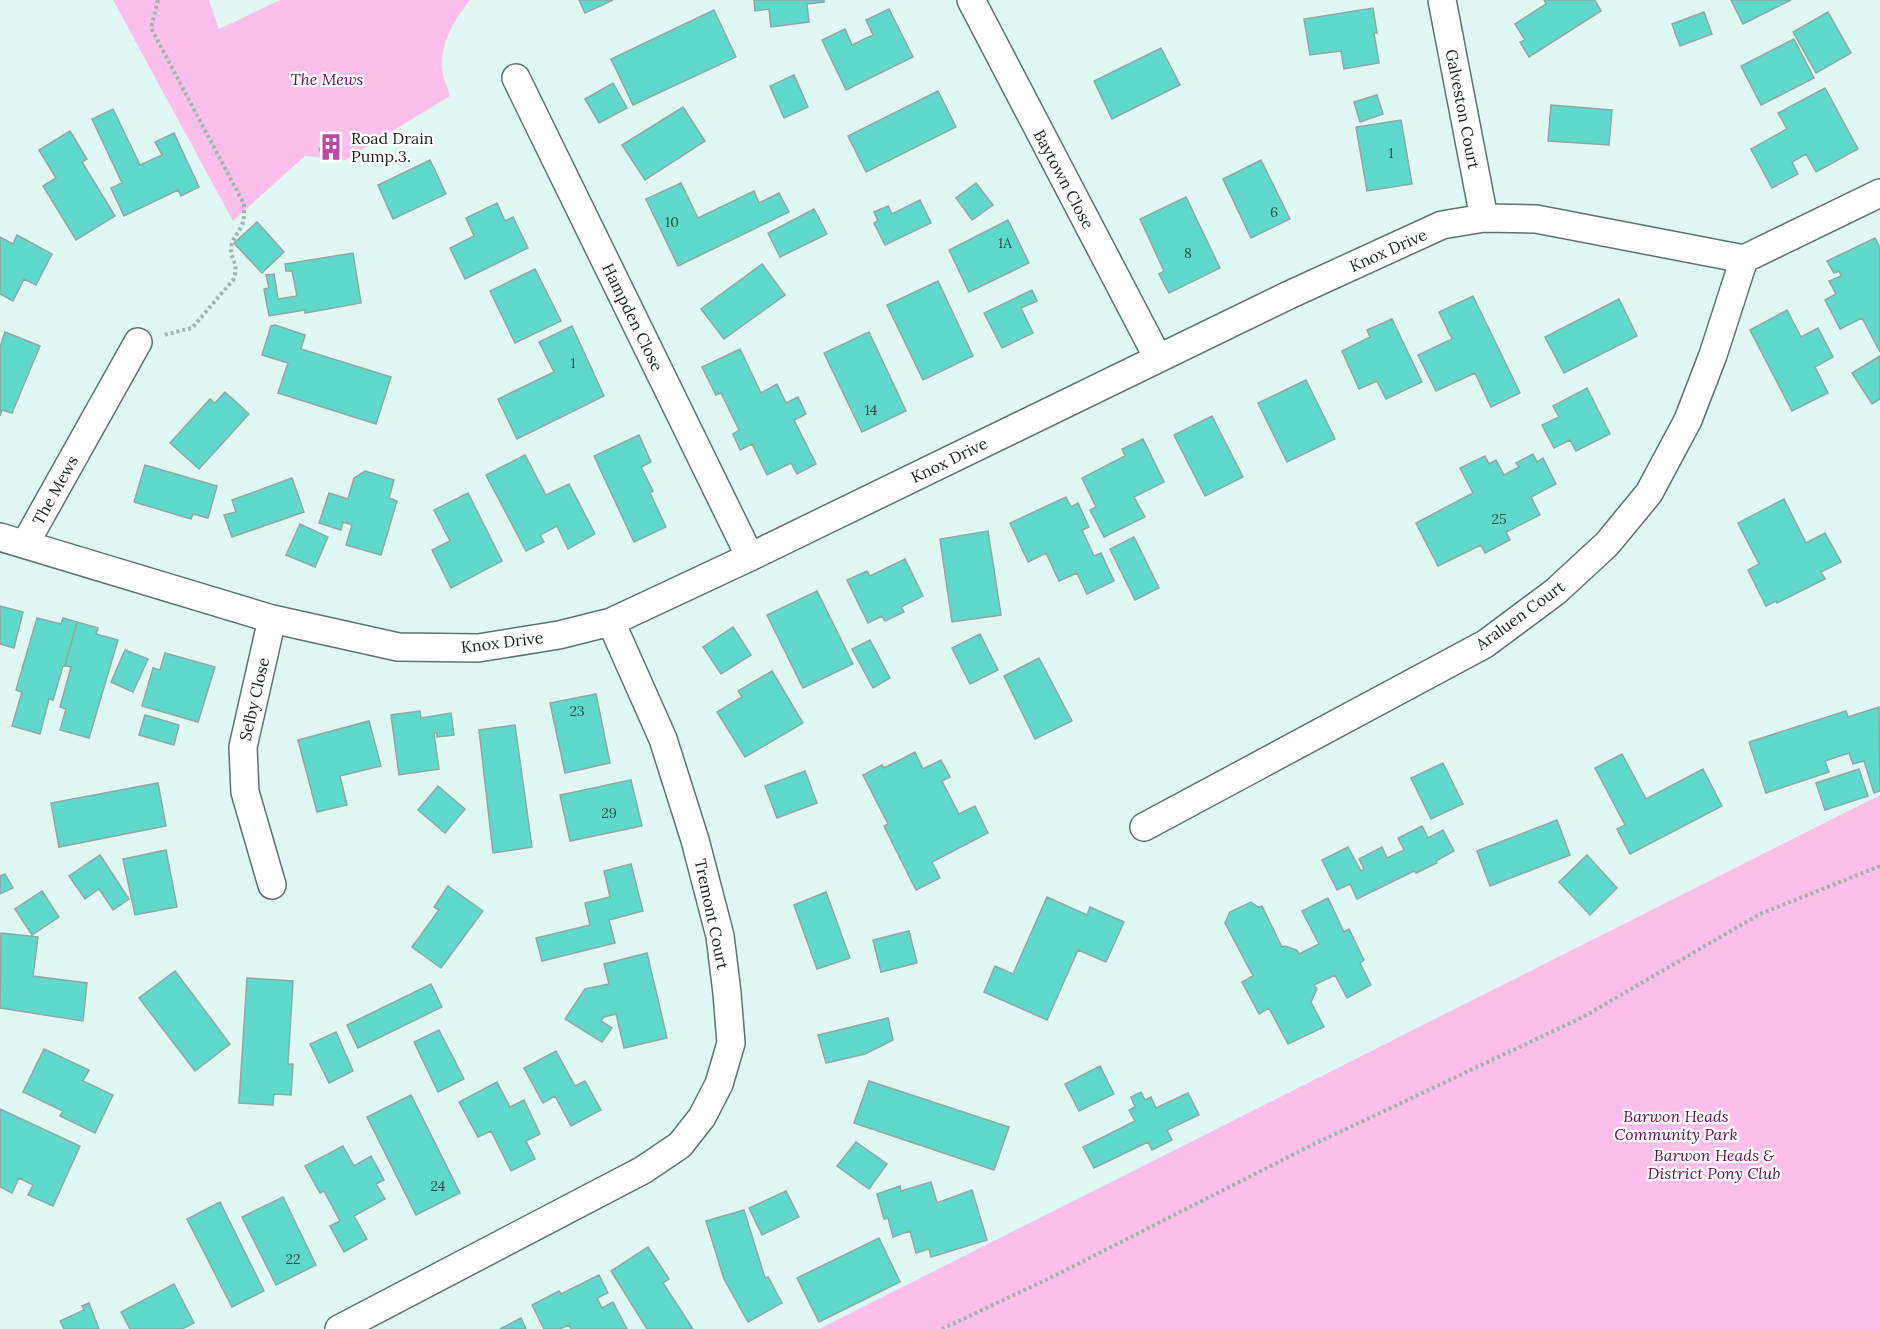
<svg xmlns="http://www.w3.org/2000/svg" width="1880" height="1329" viewBox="0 0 1880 1329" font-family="Lora,serif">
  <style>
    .green { fill: #fec0eb }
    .building { fill: #5fd9cb; stroke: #90a7a3; stroke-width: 1.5 }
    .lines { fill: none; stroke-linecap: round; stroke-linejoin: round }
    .minor-casing { stroke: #5d7370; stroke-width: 30 }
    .path { stroke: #9fb3af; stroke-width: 4; stroke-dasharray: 3 3; stroke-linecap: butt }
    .minor { stroke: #fff; stroke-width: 27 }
    .labels { text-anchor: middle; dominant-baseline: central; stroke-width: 4.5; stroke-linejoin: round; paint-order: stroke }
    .number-label { font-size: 14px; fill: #2a4f4a }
    .park-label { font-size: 16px; font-style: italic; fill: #630a52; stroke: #fff }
    .street-label { font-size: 16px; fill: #18211f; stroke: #fff }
    .poi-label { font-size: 16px; fill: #18211f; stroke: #fff; text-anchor: start }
  </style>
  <rect width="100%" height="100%" fill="#e0f8f4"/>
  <path class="green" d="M113 0H209L219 29 280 0H470C455 19 440 43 442 69 443 78 448 88 450 96L345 160 305 156 233 221Z
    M1880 795V1329H819Z"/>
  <path class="building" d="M579 0H613L585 13Z
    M754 0H824V2L807 4 809 22 771 27 769 9 755 11Z
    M1544 0H1595L1601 11 1529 57 1520 42 1525 40 1515 24 1546 4Z
    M1731 0H1791L1743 24Z
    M1373 8 1377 33H1374L1379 63 1344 69 1341 51 1310 55 1304 19Z
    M889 9 913 57 846 90 822 40 845 29 852 45 873 35 866 20Z
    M714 10 736 57 633 105 611 59Z
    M1704 12 1712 34 1680 46 1672 24Z
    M1828 12 1851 53 1816 73 1793 32Z
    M1794 39 1814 78 1761 105 1741 66Z
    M1161 48 1180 85 1112 119 1094 81Z
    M794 75 808 107 784 118 770 86Z
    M613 83 627 108 599 123 585 99Z
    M1825 88 1858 149 1816 172 1806 154 1792 162 1798 174 1772 188 1751 149 1787 129 1778 113Z
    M938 91 956 127 866 172 848 136Z
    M1377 95 1383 114 1360 122 1354 102Z
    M1551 105 1612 110 1609 145 1548 141Z
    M683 107 705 141 645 180 622 145Z
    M113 109 140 165 162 155 155 142 174 133 199 187 181 196 178 190 124 216 111 188 122 183 92 119Z
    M1401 120 1412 184 1367 191 1356 127Z
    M70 131 87 159 82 162 115 216 76 240 43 186 56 178 39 150Z
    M331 139 337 142 339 147 337 152 333 154 326 152 322 154 319 149 324 147 327 141Z
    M430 160 446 194 393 219 378 185Z
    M1261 160 1290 219 1251 238 1223 179Z
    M681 183 698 218 754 191 759 203 779 193 789 212 678 266 646 199Z
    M976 183 993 205 972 220 956 198Z
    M1186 197 1220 268 1169 293 1159 274 1164 271 1140 219Z
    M920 200 931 223 885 245 874 223 878 221 874 212 888 206 892 214Z
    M497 203 505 221 513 217 528 248 465 279 450 248 474 236 466 218Z
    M814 209 827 234 780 257 768 233Z
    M1008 220 1029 263 969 292 949 250Z
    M257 222 284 252 262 273 234 243Z
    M17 235 52 254 36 285 24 279 13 301 0 294V237L13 244Z
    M1875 238 1880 248V352L1862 318 1840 329 1825 300 1836 294 1829 281 1841 276 1839 271 1834 273 1827 261Z
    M353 253 361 303 305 313V310L269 316 264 289 269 288 266 275 274 274 278 299 297 296 292 271H286L285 264Z
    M762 264 785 295 724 339 701 309Z
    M535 269 561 321 515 343 490 291Z
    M938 281 973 356 923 380 887 305Z
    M1032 290 1037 301 1021 308 1033 333 1002 348 984 313Z
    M1473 296 1520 393 1491 407 1475 373 1436 391 1418 355 1452 339 1439 312Z
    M1619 299 1637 336 1564 373 1545 337Z
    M1787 310 1801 337 1818 328 1833 357 1815 367 1828 393 1792 411 1750 330Z
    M1392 319 1422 382 1386 399 1377 381 1359 389 1342 351 1370 337 1367 330Z
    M275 325 305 335 301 349 391 377 376 424 278 393 288 363 262 355 271 326Z
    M572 326 604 396 517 439 498 399 554 372 539 342Z
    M5 332 40 346 12 413 2 410 0 416V347Z
    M869 332 906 411 862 432 824 353Z
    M740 349 761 393 777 384 786 403 798 397 806 414 794 420 816 464 797 474 791 463 767 475 752 444 740 450 733 434 739 430 721 393 716 395 702 367Z
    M1880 356V399L1872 404 1852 373Z
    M1306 380 1335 439 1287 462 1258 403Z
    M1587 388 1610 434 1576 451 1570 440 1554 448 1542 425 1559 417 1553 406Z
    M225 392 249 414 199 469 170 443 210 399 215 403Z
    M1212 416 1243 477 1205 496 1174 435Z
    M639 435 651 462 641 467 653 491 650 493 666 527 634 542 594 456Z
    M1143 439 1164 482 1134 497 1145 517 1104 537 1090 510 1096 507 1082 478 1125 456 1122 449Z
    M1533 454 1537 462 1543 458 1556 484 1531 497 1540 515 1506 532 1510 540 1485 553 1481 545 1438 566 1416 523 1473 493 1460 468 1485 456 1489 464 1496 460 1504 475 1519 467 1516 463Z
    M525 455 546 495 569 484 595 534 568 549 557 526 540 535 544 542 526 551 486 475Z
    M145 465 217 486 208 518 193 514 191 519 134 502Z
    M365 471 394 480 389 498 397 501 381 555 346 545 352 525 343 522 341 530 319 523 329 493 348 499 354 478Z
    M292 478 304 512 232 537 224 515 236 512 232 500Z
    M468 493 502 561 451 588 432 550 450 541 434 510Z
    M1066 497 1071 507 1078 503 1089 527 1082 530 1094 556 1101 553 1114 581 1087 594 1077 573 1059 581 1046 553 1028 562 1010 523Z
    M1784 499 1806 543 1825 533 1841 562 1821 572 1825 579 1777 603 1776 601 1766 606 1748 570 1759 564 1738 523Z
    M300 524 328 537 315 567 286 555Z
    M988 531 1001 615 952 622 940 539Z
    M1134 537 1159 588 1135 600 1110 549Z
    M905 559 923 596 901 607 904 612 885 621 882 616 868 623 847 580 867 571 870 576Z
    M817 591 853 664 803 688 767 615Z
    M0 606 23 612 14 648 0 644Z
    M37 618 61 624 63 618 77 622 65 666H63L53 700 49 699 40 734 12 726 22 692 16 690Z
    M77 622 98 628 96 634 118 640 89 738 60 730 66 709 60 707 71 667 65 666Z
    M733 627 751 655 721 674 703 647Z
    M980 634 998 670 970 684 952 648Z
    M870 640 890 678 873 688 852 649Z
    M125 650 148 659 133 692 111 682Z
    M165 653 215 667 198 722 142 706 153 668 160 670Z
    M1039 658 1072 721 1035 739 1004 676Z
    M772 671 803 723 745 757 717 712 742 697 738 691Z
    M596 694 610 763 565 773 550 703Z
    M1879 707 1880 791 1874 793 1864 761 1853 764 1849 753 1825 761 1829 772 1766 793 1749 742 1846 711 1848 717Z
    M420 711 421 718 451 713 454 735 437 737V733H434L439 769 399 775 391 715Z
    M145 715 179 725 174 745 139 735Z
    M369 721 381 766 340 776 347 805 317 812 298 740Z
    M515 725 532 847 493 853 479 730Z
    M915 752 923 769 941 760 950 777 942 781 959 814 975 806 988 833 932 862 940 878 916 890 884 826 888 824 863 775 882 765 884 768Z
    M1622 754 1646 799 1703 769 1722 806 1630 854 1617 829 1625 825 1595 768Z
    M1443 763 1463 804 1431 819 1411 778Z
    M1859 769 1868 796 1825 810 1816 783Z
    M805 771 817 803 777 818 765 786Z
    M631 780 642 826 570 841 560 795Z
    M158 783 166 826 59 847 51 803Z
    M438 786 465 809 445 833 418 810Z
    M1557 820 1570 855 1490 886 1477 851Z
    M1422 826 1428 838 1443 830 1454 851 1436 861 1437 863 1416 873 1414 871 1357 899 1350 884 1337 890 1322 860 1348 847 1361 871 1364 869 1359 859 1382 847 1387 858 1404 850 1398 838Z
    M166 850 177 907 135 915 123 859Z
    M100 855 129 899 113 910 99 889 85 899 69 876Z
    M1587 855 1617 888 1590 915 1559 882Z
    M631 864 643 911 609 920 615 943 542 961 536 938 590 925 585 903 610 897 604 871Z
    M5 874 13 888 0 894V876Z
    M448 886 483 911 441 968 412 947 439 910 434 907Z
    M42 891 59 917 32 935 15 909Z
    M826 892 850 958 817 969 794 905Z
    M1047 897 1087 915 1090 907 1124 922 1106 962 1078 950 1047 1020 984 992 995 966 1013 974Z
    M1328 898 1344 932 1349 929 1364 960 1360 963 1371 985 1347 998 1335 975 1314 985 1317 989 1311 1002 1324 1027 1288 1044 1269 1008 1259 1014 1242 982 1253 976 1225 923 1230 912 1251 902 1258 907 1262 906 1282 947 1285 946 1297 950 1299 954 1319 944 1302 911Z
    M909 931 917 963 881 972 873 940Z
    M1 933 38 937 33 976 87 983 83 1021 0 1008Z
    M647 953 667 1038 624 1048 616 1014 604 1017 601 1021 612 1028 602 1042 565 1019 585 989 609 984 604 964Z
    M175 971 230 1044 195 1071 139 998Z
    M247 978 293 981 288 1064H293L291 1095 274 1094 273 1105 239 1103Z
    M431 984 442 1007 358 1048 347 1025Z
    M888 1018 893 1040 865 1054 826 1063 818 1035Z
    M439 1030 464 1079 438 1092 414 1042Z
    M336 1032 353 1071 329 1083 310 1044Z
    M44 1049 89 1070 83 1081 113 1095 95 1133 60 1116 63 1111 23 1092Z
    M556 1051 575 1086 585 1081 601 1110 571 1126 555 1096 543 1103 524 1068Z
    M1100 1066 1114 1094 1079 1111 1065 1084Z
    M869 1081 1009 1127 994 1170 854 1123Z
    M497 1082 510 1107 524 1100 540 1134 526 1141 535 1159 511 1171 491 1131 478 1137 459 1102Z
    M1141 1092 1145 1100 1151 1097 1156 1108 1188 1093 1199 1115 1167 1130 1172 1140 1152 1150 1148 1142 1094 1168 1083 1147 1135 1121 1129 1110 1135 1107 1131 1097Z
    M411 1095 460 1193 416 1215 367 1117Z
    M0 1109 80 1146 53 1206 28 1195 33 1185 19 1178 12 1193 0 1187Z
    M856 1142 887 1164 869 1189 837 1166Z
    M343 1146 354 1166 371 1156 384 1180 376 1184 385 1199 354 1216 367 1239 344 1252 330 1226 340 1221 324 1191 320 1193 305 1166Z
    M931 1182 937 1203 972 1190 987 1240 931 1257 929 1249 916 1253 910 1231 893 1237 888 1218 884 1219 877 1194 900 1186 901 1191Z
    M786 1191 799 1217 762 1235 749 1208Z
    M283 1197 316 1265 276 1285 242 1217Z
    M220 1202 264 1291 232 1307 187 1219Z
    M744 1210 765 1278 768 1277 782 1303 748 1322 724 1279 706 1221Z
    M879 1238 900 1282 819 1322 797 1278Z
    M648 1247 669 1279 663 1283 693 1329H647L611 1271Z
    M599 1275 608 1293 597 1298 602 1308 613 1302 627 1329H571L569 1325 560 1329H544L532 1305 559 1291 561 1294Z
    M174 1284 194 1323 182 1329H130L121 1312Z
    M89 1303 99 1329H64L60 1321 84 1310 82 1306Z
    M521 1318 526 1329H500Z"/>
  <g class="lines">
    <defs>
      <path id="minor" d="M971 0 1158 358
        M1442 0 1484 218
        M516 78 750 557
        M0 537 272 619 398 647 478 648 559 635 611 622 750 557 1289 295 1442 225 1484 218 1536 219 1744 259 1880 193
        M25 544 138 342
        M272 619 243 747 245 792 272 885
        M1144 827 1485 644 1555 592 1607 544 1649 493 1688 420 1713 355 1744 259
        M339 1329 643 1170 680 1145 702 1117 719 1084 731 1043 727 993 720 936 695 840 663 739 611 622"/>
    </defs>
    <use href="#minor" class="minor-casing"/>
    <path class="path" d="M158 0 151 28 244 204C244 212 245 220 241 227 237 235 232 239 231 248 231 262 240 264 233 280L192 328 164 335
      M942 1329 1058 1274 1310 1146 1583 1017 1760 914 1880 866"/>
    <use href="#minor" class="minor"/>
  </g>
  <defs>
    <symbol id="building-bare" viewBox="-9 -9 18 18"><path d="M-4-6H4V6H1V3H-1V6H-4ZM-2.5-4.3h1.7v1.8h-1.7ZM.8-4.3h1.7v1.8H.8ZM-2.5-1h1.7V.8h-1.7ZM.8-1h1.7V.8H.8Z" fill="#bc47a0" stroke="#fff" stroke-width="2.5" paint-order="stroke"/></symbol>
  </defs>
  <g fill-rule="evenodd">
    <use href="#building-bare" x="312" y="128" width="38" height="38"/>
  </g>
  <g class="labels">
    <g class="number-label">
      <text x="1391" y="153">1</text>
      <text x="1274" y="212">6</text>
      <text x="672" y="222">10</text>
      <text x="1005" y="243">1A</text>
      <text x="1188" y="253">8</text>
      <text x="573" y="363">1</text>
      <text x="871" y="410">14</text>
      <text x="1499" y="519">25</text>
      <text x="577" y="711">23</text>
      <text x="609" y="813">29</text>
      <text x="438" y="1186">24</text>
      <text x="293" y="1259">22</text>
    </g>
    <g class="park-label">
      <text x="327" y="79">The Mews</text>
      <text x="1676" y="1116">Barwon Heads<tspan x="1676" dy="18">Community Park</tspan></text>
      <text x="1714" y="1155">Barwon Heads &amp;<tspan x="1714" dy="18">District Pony Club</tspan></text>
    </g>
    <g class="street-label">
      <text transform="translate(1463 109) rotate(79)">Galveston Court</text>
      <text transform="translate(1064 179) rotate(62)">Baytown Close</text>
      <text transform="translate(1388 250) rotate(-24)">Knox Drive</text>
      <text transform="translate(633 317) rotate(64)">Hampden Close</text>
      <text transform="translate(949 460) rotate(-26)">Knox Drive</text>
      <text transform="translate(55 490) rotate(-61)">The Mews</text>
      <text transform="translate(1520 615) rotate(-36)">Araluen Court</text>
      <text transform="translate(502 642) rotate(-7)">Knox Drive</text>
      <text transform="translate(254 699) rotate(-77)">Selby Close</text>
      <text transform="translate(712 914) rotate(78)">Tremont Court</text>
    </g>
    <g class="poi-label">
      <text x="351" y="138">Road Drain<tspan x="351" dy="18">Pump.3.</tspan></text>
    </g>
  </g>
</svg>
